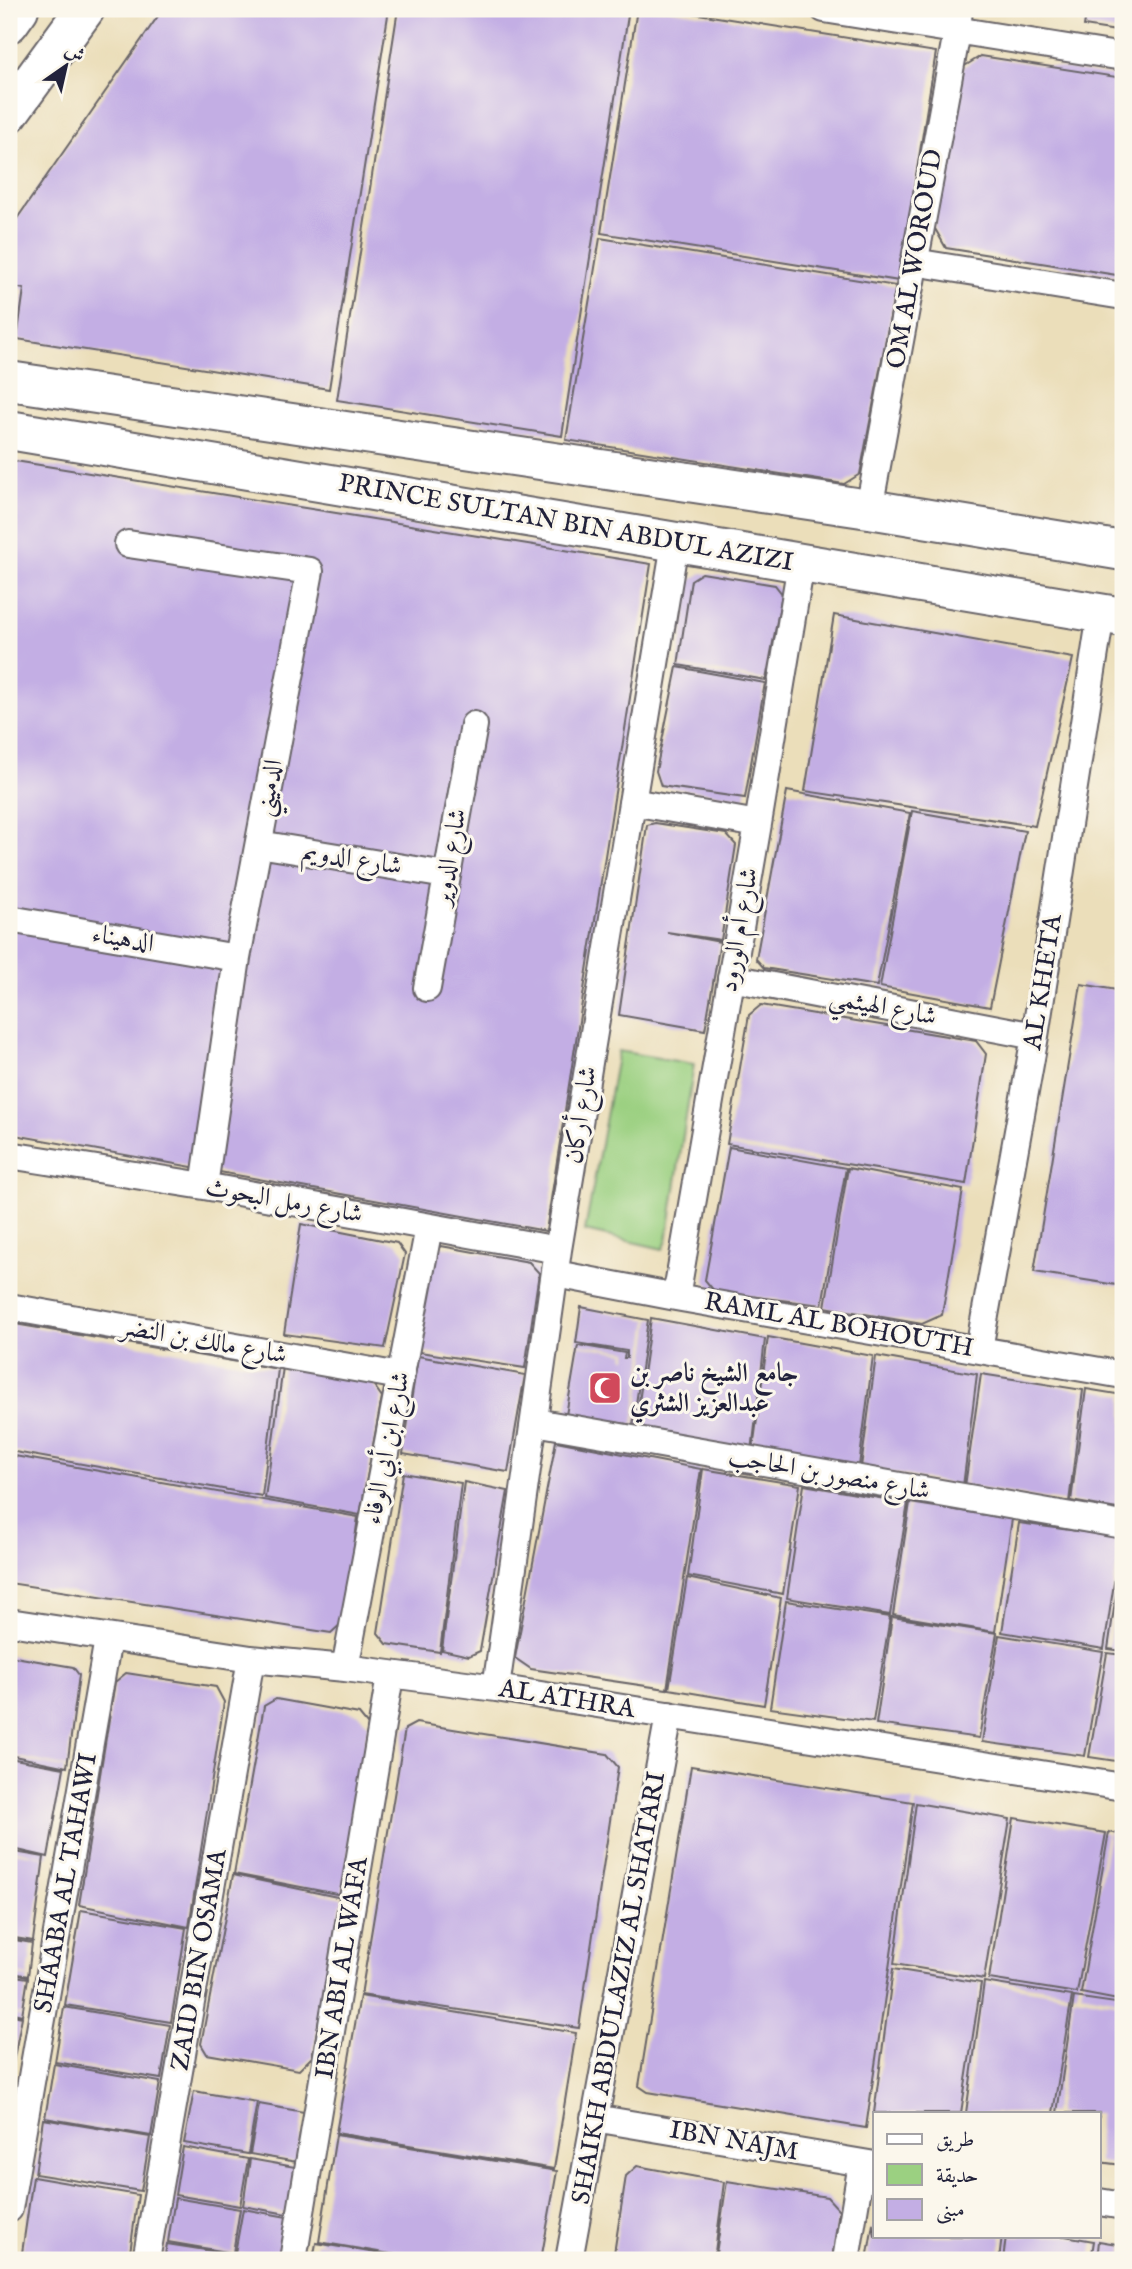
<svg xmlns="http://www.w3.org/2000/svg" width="1132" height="2269" viewBox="0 0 1132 2269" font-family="'IM FELL English',Amiri,serif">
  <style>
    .green { fill: #9bd081; stroke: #5e795e; stroke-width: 2 }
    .building { fill: #c3aee4 }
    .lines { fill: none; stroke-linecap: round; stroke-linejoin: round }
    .street-casing { stroke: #686467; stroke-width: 30 }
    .secondary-casing { stroke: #686467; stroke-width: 42 }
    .primary-casing { stroke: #686467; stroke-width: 42 }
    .street { stroke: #fff; stroke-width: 26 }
    .secondary { stroke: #fff; stroke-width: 38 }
    .primary { stroke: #fff; stroke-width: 38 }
    .labels { text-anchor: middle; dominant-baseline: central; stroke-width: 6; stroke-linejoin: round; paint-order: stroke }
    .street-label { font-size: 26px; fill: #22223b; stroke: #fbf7ec }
    .poi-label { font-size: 26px; font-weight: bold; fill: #22223b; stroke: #fbf7ec; text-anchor: start }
  </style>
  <rect width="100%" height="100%" fill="#fbf7ec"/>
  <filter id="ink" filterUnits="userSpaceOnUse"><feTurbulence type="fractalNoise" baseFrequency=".0143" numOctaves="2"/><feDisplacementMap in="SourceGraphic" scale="14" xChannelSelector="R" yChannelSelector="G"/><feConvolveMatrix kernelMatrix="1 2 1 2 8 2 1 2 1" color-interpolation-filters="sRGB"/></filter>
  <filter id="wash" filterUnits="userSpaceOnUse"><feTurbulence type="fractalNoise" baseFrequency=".00686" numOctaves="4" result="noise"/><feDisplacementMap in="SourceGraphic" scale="28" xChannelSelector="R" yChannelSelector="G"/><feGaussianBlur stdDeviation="1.57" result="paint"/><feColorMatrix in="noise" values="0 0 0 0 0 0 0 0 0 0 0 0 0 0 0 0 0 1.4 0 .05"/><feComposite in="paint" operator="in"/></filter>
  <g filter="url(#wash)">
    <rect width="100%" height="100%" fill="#ebdeba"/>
    <path class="green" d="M618 1051 694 1064 667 1241 663 1249 585 1231Z"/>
    <g id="blocks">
      <path class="building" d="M163 9H389L329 389 17 339 24 289 9 286V230Z
        M398 9H629L562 436 337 400Z
        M637 9H667L936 52 899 281 601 233Z
        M1042 9H1079L1077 16Z
        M1087 9H1123V32L1084 26Z
        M981 56 1123 78V276L946 248 934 227 963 67Z
        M600 238 896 286 860 474 844 484 566 440Z
        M9 460 651 564 546 1231 9 1134Z
        M702 573 775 585 782 594 766 680 678 665 691 580Z
        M834 615 1073 658 1035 826 805 791Z
        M677 667 765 683 745 798 661 786 656 771Z
        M787 791 910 813 877 986 764 968 756 959Z
        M912 811 1025 831 990 1007 880 987Z
        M655 823 726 834 736 845 721 940 667 932 720 942 705 1030 619 1015 647 825Z
        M1122 952H1123V983L1117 982Z
        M1081 984 1123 991V1286L1034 1272Z
        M761 1005 976 1041 986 1054 966 1184 727 1144 749 1015Z
        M729 1147 846 1168 822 1305 715 1292 705 1280Z
        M848 1168 963 1190 942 1315 922 1324 825 1307Z
        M301 1224 397 1243 405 1254 385 1348 284 1334Z
        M441 1246 529 1262 539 1273 525 1368 413 1351 430 1255Z
        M581 1307 648 1320 633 1425 566 1415 578 1345 625 1353 624 1358H627V1351L576 1343Z
        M651 1318 765 1339 752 1451 635 1430Z
        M9 1323 278 1369 262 1496 9 1451Z
        M768 1337 873 1356 859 1466 753 1449Z
        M418 1356 525 1375 508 1472 403 1454Z
        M876 1356 977 1374 963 1486 861 1467Z
        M283 1367 370 1380 382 1397 360 1515 265 1498Z
        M981 1374 1083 1390 1069 1502 965 1486Z
        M1086 1389 1123 1395V1510L1071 1501Z
        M556 1441 701 1469 667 1689 531 1669 515 1658Z
        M9 1455 358 1517 344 1621 331 1633 9 1583Z
        M703 1469 800 1485 783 1594 688 1576Z
        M403 1473 461 1483 440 1652 387 1644 378 1633Z
        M464 1482 508 1491 480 1651 469 1656 442 1650Z
        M804 1485 908 1503 890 1615 787 1598Z
        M910 1503 1012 1519 995 1632 893 1615Z
        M1019 1523 1121 1537 1104 1649 1002 1632Z
        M1122 1554 1123 1555V1651L1108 1649Z
        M687 1578 781 1598 764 1705 669 1689Z
        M786 1601 890 1617 873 1722 770 1708Z
        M892 1617 997 1633 979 1738 876 1724Z
        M999 1635 1103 1652 1085 1756 982 1742Z
        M1107 1653 1123 1655V1762L1089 1757Z
        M9 1656 73 1667 79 1675 67 1767 9 1755Z
        M126 1673 216 1687 224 1702 189 1927 79 1905 115 1682Z
        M276 1699 359 1714 368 1725 342 1895 234 1874 264 1706Z
        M416 1723 607 1754 618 1767 579 2028 361 1995 405 1729Z
        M9 1758 64 1768 48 1857 9 1848Z
        M691 1766 913 1802 866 2128 648 2092 639 2086Z
        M916 1803 1010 1819 984 1979 894 1964Z
        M1014 1818 1106 1833 1077 1993 989 1979Z
        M1109 1832 1123 1835V2001L1081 1993Z
        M9 1851 44 1857 33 1941 9 1937Z
        M233 1875 342 1898 312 2057 299 2070 207 2054 201 2044Z
        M81 1910 186 1928 171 2022 65 2005Z
        M9 1939 32 1943 28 1976 9 1972Z
        M893 1969 981 1983 961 2113H874Z
        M9 1975 28 1978 22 2015 9 2012Z
        M984 1982 1072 1996 1053 2113H966Z
        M360 1996 576 2033 554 2169 336 2133Z
        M1074 1997 1123 2004V2165L1099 2162V2113H1057Z
        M64 2007 170 2025 161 2079 55 2062Z
        M9 2014 22 2017 10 2078H9Z
        M54 2064 160 2082 151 2136 45 2118Z
        M194 2091 257 2102 248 2154 184 2143Z
        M259 2104 304 2112 297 2162 250 2154Z
        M43 2119 150 2137 141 2191 35 2174Z
        M336 2135 557 2171 541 2260H426L319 2242Z
        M183 2147 248 2159 240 2206 175 2195Z
        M250 2159 295 2167 287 2214 243 2206Z
        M637 2166 724 2182 714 2260H613L626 2176Z
        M33 2177 138 2195 129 2260H63L22 2253Z
        M727 2181 827 2197 839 2210 832 2260H715Z
        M175 2198 240 2209 233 2253 168 2242Z
        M243 2209 287 2217 279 2260 235 2253Z
        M873 2224 875 2236H1002L999 2260H867Z
        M1006 2236H1065L1094 2241 1091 2260H1003Z
        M1099 2241 1123 2245V2260H1097Z
        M316 2243 411 2259V2260H313Z
        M167 2244 231 2254 230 2260H164Z"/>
    </g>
  </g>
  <g filter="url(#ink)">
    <use href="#blocks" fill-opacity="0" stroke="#686467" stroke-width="2"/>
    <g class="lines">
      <defs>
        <path id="street" d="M824 9 1123 57
          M914 262 1123 296
          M869 509 957 32 959 9
          M128 544 310 571 237 958 204 1186
          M632 802 758 824
          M259 844 446 875
          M9 919 237 958
          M731 978 1035 1036
          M427 988 474 725
          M9 1155 204 1186 558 1250
          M556 1274 676 1297 1123 1375
          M676 1297 758 824 801 563
          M9 1307 400 1376
          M979 1349 1035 1036 1101 614
          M535 1422 1123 1525
          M9 1622 251 1659 345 1668 496 1688 1123 1787
          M345 1668 429 1227
          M496 1688 558 1250 675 543
          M594 2118 875 2165
          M1099 2202 1123 2206
          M9 2209 108 1639
          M146 2260 251 1659
          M293 2260 390 1676
          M569 2260 669 1715
          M846 2260 862 2163"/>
        <path id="secondary" d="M9 113 85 9
          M9 381 869 509 1123 551
          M9 430 1123 617"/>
        <path id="primary" d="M9 23 19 9"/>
      </defs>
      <use href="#street" class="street-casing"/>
      <use href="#secondary" class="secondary-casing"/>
      <use href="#primary" class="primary-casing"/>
      <use href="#street" class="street"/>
      <use href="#secondary" class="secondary"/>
      <use href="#primary" class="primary"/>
    </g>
  </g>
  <defs>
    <symbol id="mosque-square" viewBox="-11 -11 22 22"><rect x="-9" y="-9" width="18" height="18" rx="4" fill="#d1495b" stroke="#fbf7ec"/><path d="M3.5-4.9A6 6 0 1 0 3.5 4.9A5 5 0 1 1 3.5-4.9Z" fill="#fff"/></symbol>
  </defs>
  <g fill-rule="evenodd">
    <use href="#mosque-square" x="586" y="1369" width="38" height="38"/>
  </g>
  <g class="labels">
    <g class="street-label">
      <text transform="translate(915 259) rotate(-80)">OM AL WOROUD</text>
      <text transform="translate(566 523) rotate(10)">PRINCE SULTAN BIN ABDUL AZIZI</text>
      <text transform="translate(269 788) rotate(-79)">الدميني</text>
      <text transform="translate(450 857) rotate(-80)">شارع الدوير</text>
      <text transform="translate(352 859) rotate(9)">شارع الدويم</text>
      <text transform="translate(739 930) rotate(-80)">شارع أم الورود</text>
      <text transform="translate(123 939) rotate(10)">الدهيناء</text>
      <text transform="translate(1043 982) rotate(-81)">AL KHETA</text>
      <text transform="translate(883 1007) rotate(11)">شارع الهيثمي</text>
      <text transform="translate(581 1115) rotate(-81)">شارع أركان</text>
      <text transform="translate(284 1201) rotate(10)">شارع رمل البحوث</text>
      <text transform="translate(839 1325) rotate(10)">RAML AL BOHOUTH</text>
      <text transform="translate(204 1341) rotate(10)">شارع مالك بن النضر</text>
      <text transform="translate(387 1448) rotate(-79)">شارع ابن أبي الوفاء</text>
      <text transform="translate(829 1474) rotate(10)">شارع منصور بن الحاجب</text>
      <text transform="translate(567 1699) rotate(9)">AL ATHRA</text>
      <text transform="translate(66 1883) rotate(-80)">SHAABA AL TAHAWI</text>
      <text transform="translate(199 1960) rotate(-80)">ZAID BIN OSAMA</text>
      <text transform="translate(342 1968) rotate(-81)">IBN ABI AL WAFA</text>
      <text transform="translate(619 1988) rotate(-80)">SHAIKH ABDULAZIZ AL SHATARI</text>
      <text transform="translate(734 2141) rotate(10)">IBN NAJM</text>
    </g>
    <g class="poi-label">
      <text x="630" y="1373">جامع الشيخ ناصر بن<tspan x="630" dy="30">عبدالعزيز الشثري</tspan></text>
    </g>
  </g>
  <rect width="1132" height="2269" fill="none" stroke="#fbf7ec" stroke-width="35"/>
  <rect x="873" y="2112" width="228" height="126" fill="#fbf7ec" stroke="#a4a2a5" stroke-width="2"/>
  <rect x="887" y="2134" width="35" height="10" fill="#ffffff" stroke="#a4a2a5" stroke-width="2"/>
  <text x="936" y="2146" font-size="21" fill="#22223b">طريق</text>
  <rect x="887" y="2164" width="35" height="21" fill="#9bd081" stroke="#a4a2a5" stroke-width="2"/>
  <text x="936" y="2182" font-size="21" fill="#22223b">حديقة</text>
  <rect x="887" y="2199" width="35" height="21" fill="#c3aee4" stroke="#a4a2a5" stroke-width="2"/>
  <text x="936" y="2216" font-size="21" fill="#22223b">مبنى</text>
  <g transform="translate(66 66) rotate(34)" stroke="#fbf7ec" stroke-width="5" paint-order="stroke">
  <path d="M0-5L12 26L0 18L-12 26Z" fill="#22223b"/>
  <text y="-10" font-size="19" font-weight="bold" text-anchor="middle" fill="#22223b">ش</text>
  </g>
</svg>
